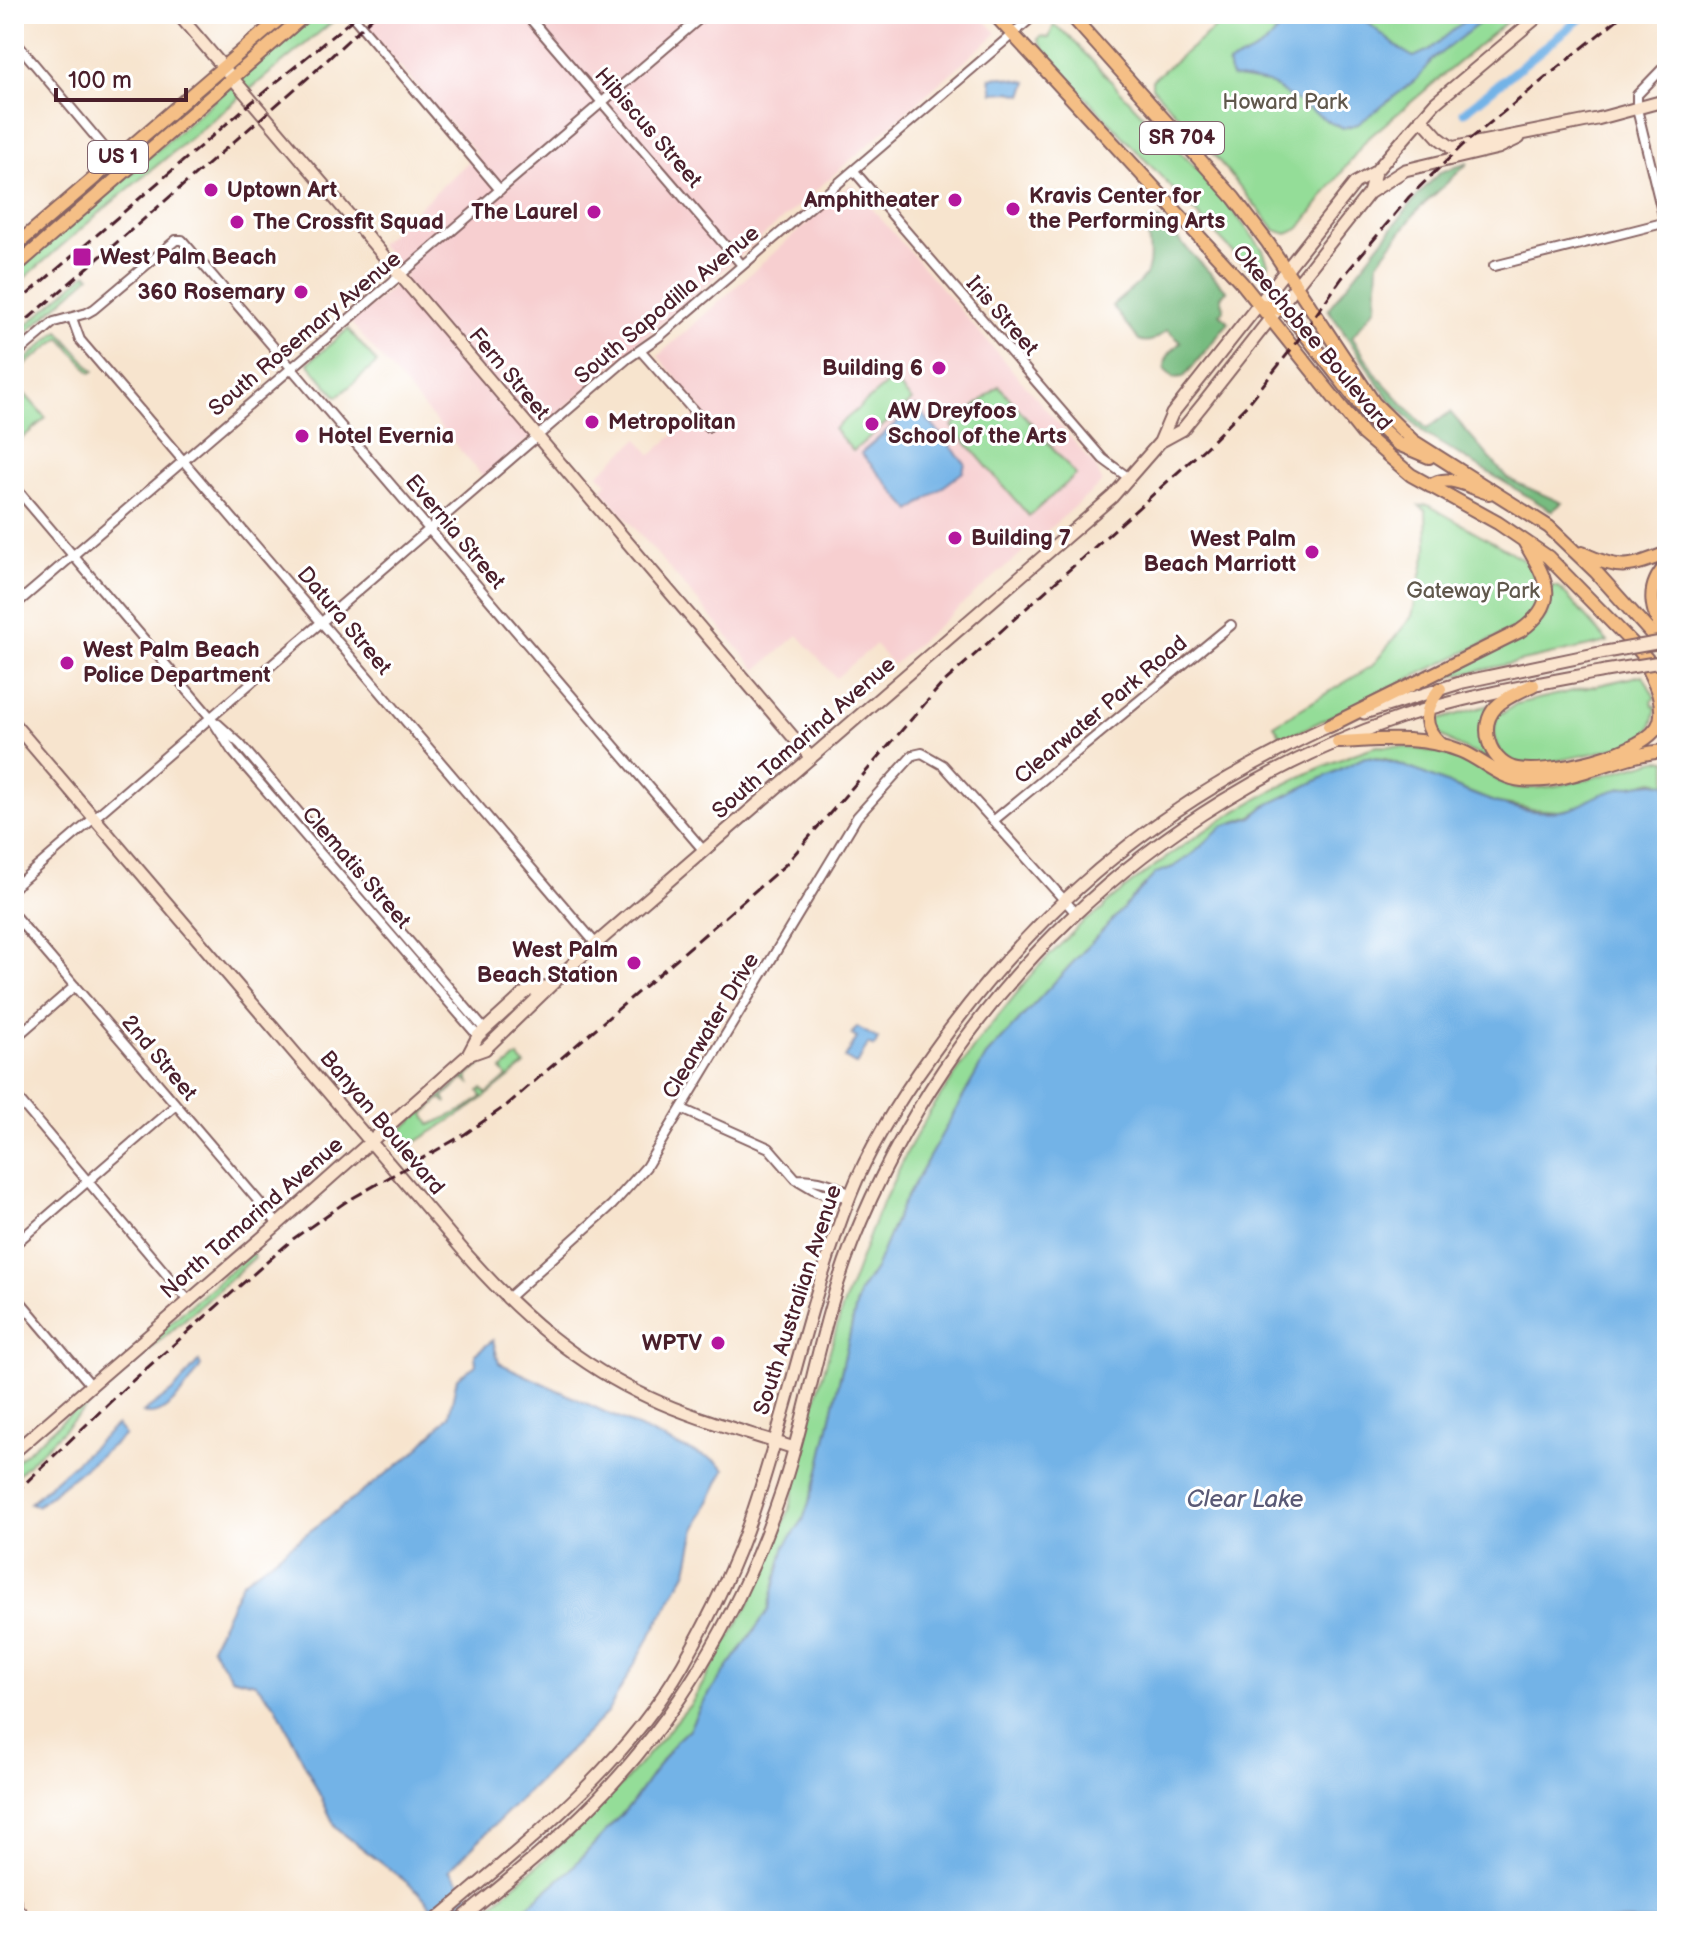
<svg xmlns="http://www.w3.org/2000/svg" width="1681" height="1935" viewBox="0 0 1681 1935" font-family="'Balsamiq Sans',sans-serif">
  <style>
    .built { fill: #f7cfd0 }
    .green { fill: #94dd98; stroke: #6f7e62; stroke-width: 2 }
    .forest { fill: #77bc80; stroke: #606e56; stroke-width: 2 }
    .water { fill: #73b3e7; stroke: #5e6989; stroke-width: 2 }
    .lines { fill: none; stroke-linecap: round; stroke-linejoin: round }
    .canal { stroke: #73b3e7; stroke-width: 9 }
    .street-casing { stroke: #876464; stroke-width: 12 }
    .secondary-casing { stroke: #876464; stroke-width: 15 }
    .primary-casing { stroke: #876464; stroke-width: 16 }
    .street { stroke: #fff; stroke-width: 8 }
    .secondary { stroke: #fbe5cf; stroke-width: 11 }
    .primary { stroke: #f5bf86; stroke-width: 12 }
    .rail { stroke: #4a1f2b; stroke-width: 3; stroke-dasharray: 12 6; stroke-linecap: butt }
    .secondary-bridge-casing { stroke: #876464; stroke-width: 15; stroke-linecap: butt }
    .secondary-bridge { stroke: #fbe5cf; stroke-width: 11 }
    .poi-dot { fill: #b5179e; stroke: #fff; stroke-width: 3 }
    .labels { text-anchor: middle; dominant-baseline: central; stroke-width: 6; stroke-linejoin: round; paint-order: stroke }
    .shield { fill: #fff; stroke: #80626b; stroke-width: 2 }
    .shield-label { font-size: 20px; font-weight: bold; fill: #4a1f2b }
    .park-label { font-size: 22px; fill: #60584c; stroke: #fff }
    .street-label { font-size: 22px; fill: #4a1f2b; stroke: #fff }
    .poi-label { font-size: 22px; font-weight: bold; fill: #4a1f2b; stroke: #fff; text-anchor: start }
    .water-label { font-size: 24px; font-style: italic; fill: #5a5a76; stroke: #fff }
  </style>
  <rect width="100%" height="100%" fill="#fff"/>
  <filter id="ink" filterUnits="userSpaceOnUse"><feTurbulence type="fractalNoise" baseFrequency=".0125" numOctaves="2"/><feDisplacementMap in="SourceGraphic" scale="16" xChannelSelector="R" yChannelSelector="G"/><feConvolveMatrix kernelMatrix="1 2 1 2 8 2 1 2 1" color-interpolation-filters="sRGB"/></filter>
  <filter id="wash" filterUnits="userSpaceOnUse"><feTurbulence type="fractalNoise" baseFrequency=".006" numOctaves="4" result="noise"/><feDisplacementMap in="SourceGraphic" scale="32" xChannelSelector="R" yChannelSelector="G"/><feGaussianBlur stdDeviation="1.8" result="paint"/><feColorMatrix in="noise" values="0 0 0 0 0 0 0 0 0 0 0 0 0 0 0 0 0 1.4 0 .05"/><feComposite in="paint" operator="in"/></filter>
  <g filter="url(#wash)">
    <rect width="100%" height="100%" fill="#f7e4ce"/>
    <path class="built" d="M383 14H979L997 33 484 478 351 323 406 275 379 244 477 154 366 29Z
      M851 184 1096 467 1102 483 893 665 875 645 836 678 798 635 757 670 601 489 607 483 598 474 638 439 651 455 702 410 658 356Z"/>
    <path class="green" d="M314 14H342L111 203 14 287V274Z
      M1232 14H1516L1366 140 1300 228 1287 234 1275 230 1215 156 1152 87V80Z
      M1054 25 1069 36 1137 109 1212 184 1263 250 1268 264 1263 275H1256L1250 270 1050 60 1038 39 1042 36 1049 38Z
      M87 273 90 276 14 344V336Z
      M348 329 377 363 337 397 308 363Z
      M59 331 94 371 91 373 61 338 18 370 16 368Z
      M14 375 18 380 15 383 46 418 14 445Z
      M893 379 912 401 853 451 834 429Z
      M999 386 1076 475 1029 516 952 426Z
      M1428 505 1521 558C1546 583 1550 604 1520 626L1286 738 1280 734 1274 725 1372 666 1412 616 1427 548 1426 511 1419 506Z
      M1551 586 1559 587 1608 642 1437 680V677C1462 665 1532 637 1546 616 1551 608 1551 596 1551 586Z
      M1643 675 1655 698 1652 700 1653 706H1656C1654 719 1653 730 1641 738 1625 748 1532 769 1515 762 1492 753 1491 730 1499 711L1503 713 1516 704Z
      M1489 705 1479 731 1492 761C1474 752 1438 742 1432 722Z
      M1376 746C1412 746 1446 751 1479 768 1490 774 1504 787 1517 788 1560 791 1615 771 1657 760H1667V784L1653 781 1596 797 1581 807 1559 811 1531 809 1494 802 1386 759 1365 757 1265 806 1252 816 1223 826 1195 852 1173 867 1156 873 986 1056 901 1207 875 1269 859 1293 817 1479 803 1520 785 1546 768 1611 702 1704 689 1729 675 1742 631 1804 570 1870 511 1921H483L484 1911 546 1858 625 1781 691 1704 750 1602 790 1508 811 1415 842 1309 877 1215 908 1150 929 1113 979 1040 1037 968 1083 922 1102 910 1108 902C1193 834 1273 781 1376 746Z
      M518 1057 525 1065 472 1107 406 1148 396 1147 395 1140 400 1131 485 1059V1062L467 1076 470 1083 464 1079 444 1096 447 1103 441 1098 424 1114 430 1125 466 1109 482 1097 479 1091 482 1089 487 1094 507 1077 502 1070Z
      M252 1252 255 1257 98 1396 14 1478V1463L91 1396 90 1392Z"/>
    <path class="forest" d="M1468 163 1417 211 1378 262 1376 307 1352 337 1379 378 1427 429 1450 412 1508 479 1562 503 1552 511 1425 434 1389 399 1328 309 1419 194 1440 172Z
      M1159 219 1227 291 1221 296 1224 310 1220 314 1229 322 1184 377 1174 378 1165 370C1164 356 1172 351 1181 342L1167 330C1158 337 1151 345 1139 340L1112 306C1149 273 1154 279 1147 228L1152 221Z"/>
    <path class="water" d="M1286 14H1361C1366 23 1405 54 1414 57L1429 50 1473 14H1491L1432 60 1418 78 1377 110 1358 124 1343 128 1331 123 1268 83 1231 77 1228 64C1260 48 1271 48 1286 14Z
      M1003 77 1028 82 1023 95 1010 92 993 93 990 78Z
      M916 406 965 463 963 472 911 511 861 453Z
      M1365 757C1432 765 1490 818 1561 811 1576 809 1583 803 1595 797 1613 789 1649 780 1667 784V1921H511L570 1870 631 1804 675 1742 689 1729 702 1704 768 1611 785 1546 803 1520 817 1479 859 1293 875 1269 901 1207 986 1056 1156 873 1173 867 1195 852 1223 826 1252 817 1265 806Z
      M857 1027 878 1039 874 1047 868 1044 857 1065 845 1058 857 1038 852 1035Z
      M493 1340 499 1363 676 1445 716 1461 725 1469 696 1528 687 1571 607 1713 449 1870 484 1911 483 1921H444L418 1891 336 1828 276 1706 255 1683 231 1677 211 1647 242 1582 414 1453 449 1416 457 1378 476 1365 475 1354Z
      M199 1361 201 1366C191 1383 165 1421 143 1413L174 1390Z
      M117 1425 125 1435 37 1506 30 1503Z"/>
    <g class="lines">
      <path class="canal" d="M1464 112 1586 14"/>
    </g>
  </g>
  <g filter="url(#ink)">
    <g class="lines">
      <defs>
        <path id="street" d="M351 14 500 190
          M526 14 742 265
          M14 40 125 172
          M1667 64 1637 95V109L1667 232
          M854 171 1103 459 1129 478
          M1494 266 1667 222
          M72 318 80 340 596 944
          M640 350 708 427
          M14 356 54 322 87 313 94 309 176 240H182L704 851
          M14 486 211 718 232 751 478 1036
          M14 606 705 14
          M218 724 240 744 485 1030
          M993 821 1231 625
          M14 887 627 359 660 336 1036 14
          M14 915 278 1224
          M14 1039 75 986
          M14 1094 189 1301
          M682 1109 769 1148 796 1179 813 1189 832 1197 851 1195
          M797 1179C818 1179 833 1183 851 1195
          M14 1245 176 1105
          M14 1294 91 1385
          M507 1299 612 1205 646 1167 857 817 913 755 922 753 943 765 1075 912
          M14 1895 18 1908 30 1921"/>
        <path id="secondary" d="M178 14 811 758
          M1421 118 1439 138 1455 150
          M1451 148 1597 119 1667 100
          M1369 193 1405 170 1498 148 1519 138
          M1160 442 1182 430 1203 404 1369 193 1375 172
          M1364 713 1463 682 1600 653
          M14 724 468 1256C520 1315 578 1365 650 1398 695 1419 746 1432 794 1448
          M468 1055 485 1049 576 961 1112 497 1160 442 1172 414 1355 183 1375 172 1435 103 1541 14
          M14 1452 278 1224 468 1055 478 1036 527 991 549 986
          M435 1921C525 1844 623 1769 683 1664 711 1615 736 1563 754 1509 789 1405 810 1297 850 1196 870 1145 900 1098 932 1054 1020 929 1131 827 1267 757 1290 745 1312 732 1337 723
          M459 1921C505 1883 553 1845 595 1802 683 1712 744 1605 783 1487 809 1407 821 1322 852 1243 950 997 1150 802 1402 717 1468 695 1537 684 1605 671"/>
        <path id="primary" d="M994 14 1242 283 1363 434 1411 475 1498 523 1548 557 1638 649 1667 682
          M1070 14 1234 198 1268 243 1374 403 1413 441 1549 527 1596 572 1667 651
          M14 247 285 14
          M14 268 306 14
          M1259 304 1287 311 1372 420 1398 444 1429 457
          M1430 486C1449 472 1469 488 1489 493
          M1582 553C1620 571 1629 568 1667 553
          M1667 565C1641 591 1655 615 1667 644
          M1533 685C1522 691 1505 697 1496 707 1478 726 1489 760 1513 768 1543 777 1651 754 1660 721 1665 701 1653 680 1645 663
          M1440 689C1424 709 1421 726 1441 744
          M1329 726 1520 631C1563 601 1545 578 1524 541
          M1338 742C1380 740 1421 735 1461 751 1481 759 1499 778 1522 780 1573 785 1618 753 1667 751"/>
      </defs>
      <use href="#street" class="street-casing"/>
      <use href="#secondary" class="secondary-casing"/>
      <use href="#primary" class="primary-casing"/>
      <use href="#street" class="street"/>
      <use href="#secondary" class="secondary"/>
      <use href="#primary" class="primary"/>
      <path class="rail" d="M14 306 252 102 359 14
        M14 331 310 76 376 14
        M14 1494 130 1383 293 1239 344 1203 465 1134 507 1105 785 865 942 684 1206 447 1248 404 1293 347 1342 278 1409 197 1463 145 1624 14"/>
      <defs>
        <path id="secondary-bridge" d="M1600 653 1667 641
          M1605 671 1667 661"/>
      </defs>
      <use href="#secondary-bridge" class="secondary-bridge-casing"/>
      <use href="#secondary-bridge" class="secondary-bridge"/>
    </g>
  </g>
  <g class="poi-dot">
    <circle cx="211" cy="190" r="8"/>
    <circle cx="955" cy="200" r="8"/>
    <circle cx="1013" cy="209" r="8"/>
    <circle cx="594" cy="212" r="8"/>
    <circle cx="237" cy="222" r="8"/>
    <rect x="72" y="247" width="20" height="20" rx="4"/>
    <circle cx="301" cy="292" r="8"/>
    <circle cx="939" cy="368" r="8"/>
    <circle cx="592" cy="422" r="8"/>
    <circle cx="872" cy="424" r="8"/>
    <circle cx="302" cy="436" r="8"/>
    <circle cx="955" cy="538" r="8"/>
    <circle cx="1312" cy="552" r="8"/>
    <circle cx="67" cy="663" r="8"/>
    <circle cx="634" cy="963" r="8"/>
    <circle cx="718" cy="1343" r="8"/>
  </g>
  <g class="labels">
    <g class="shield">
      <rect x="1140" y="122" width="84" height="32" rx="6"/>
      <rect x="88" y="141" width="60" height="32" rx="6"/>
    </g>
    <g class="shield-label">
      <text x="1182" y="138">SR 704</text>
      <text x="118" y="157">US 1</text>
    </g>
    <g class="park-label">
      <text x="1285" y="102">Howard Park</text>
      <text x="1473" y="591">Gateway Park</text>
    </g>
    <g class="street-label">
      <text transform="translate(648 128) rotate(49)">Hibiscus Street</text>
      <text transform="translate(667 305) rotate(-40)">South Sapodilla Avenue</text>
      <text transform="translate(1002 316) rotate(49)">Iris Street</text>
      <text transform="translate(305 334) rotate(-40)">South Rosemary Avenue</text>
      <text transform="translate(1312 338) rotate(50)">Okeechobee Boulevard</text>
      <text transform="translate(509 374) rotate(50)">Fern Street</text>
      <text transform="translate(455 532) rotate(50)">Evernia Street</text>
      <text transform="translate(344 621) rotate(50)">Datura Street</text>
      <text transform="translate(1101 710) rotate(-40)">Clearwater Park Road</text>
      <text transform="translate(804 738) rotate(-41)">South Tamarind Avenue</text>
      <text transform="translate(356 868) rotate(49)">Clematis Street</text>
      <text transform="translate(711 1026) rotate(-59)">Clearwater Drive</text>
      <text transform="translate(159 1058) rotate(50)">2nd Street</text>
      <text transform="translate(382 1123) rotate(50)">Banyan Boulevard</text>
      <text transform="translate(252 1218) rotate(-41)">North Tamarind Avenue</text>
      <text transform="translate(798 1300) rotate(-72)">South Australian Avenue</text>
    </g>
    <g class="poi-label">
      <text x="227" y="190">Uptown Art</text>
      <text x="1029" y="196">Kravis Center for<tspan x="1029" dy="25">the Performing Arts</tspan></text>
      <text x="939" y="200" text-anchor="end">Amphitheater</text>
      <text x="578" y="212" text-anchor="end">The Laurel</text>
      <text x="253" y="222">The Crossfit Squad</text>
      <text x="100" y="257">West Palm Beach</text>
      <text x="285" y="292" text-anchor="end">360 Rosemary</text>
      <text x="923" y="368" text-anchor="end">Building 6</text>
      <text x="888" y="411">AW Dreyfoos<tspan x="888" dy="25">School of the Arts</tspan></text>
      <text x="608" y="422">Metropolitan</text>
      <text x="318" y="436">Hotel Evernia</text>
      <text x="971" y="538">Building 7</text>
      <text x="1296" y="539" text-anchor="end">West Palm<tspan x="1296" dy="25">Beach Marriott</tspan></text>
      <text x="83" y="650">West Palm Beach<tspan x="83" dy="25">Police Department</tspan></text>
      <text x="618" y="950" text-anchor="end">West Palm<tspan x="618" dy="25">Beach Station</tspan></text>
      <text x="702" y="1343" text-anchor="end">WPTV</text>
    </g>
    <g class="water-label">
      <text x="1245" y="1499">Clear Lake</text>
    </g>
  </g>
  <rect width="1681" height="1935" fill="none" stroke="#fff" stroke-width="48"/>
  <path d="M56 88v12h130v-12" fill="none" stroke="#4a1f2b" stroke-width="4"/>
  <text x="68" y="88" font-size="24" fill="#4a1f2b" stroke="#ffffff" stroke-width="6" paint-order="stroke">100 m</text>
</svg>
